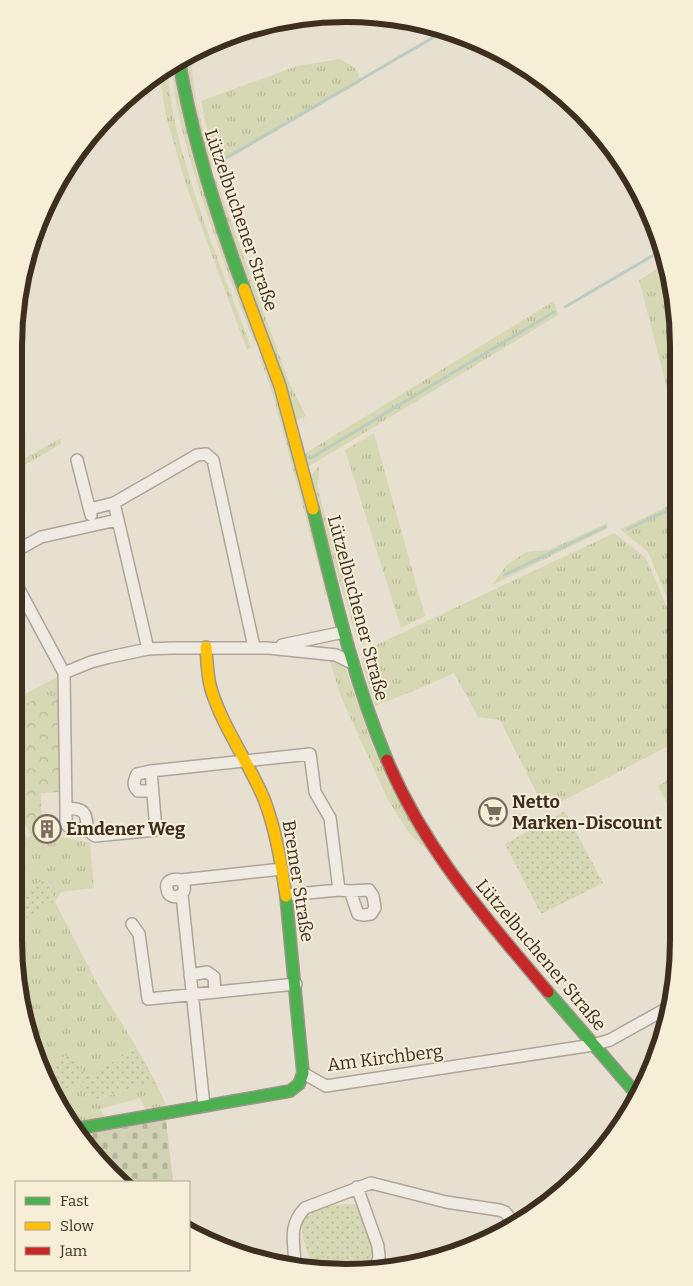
<svg xmlns="http://www.w3.org/2000/svg" width="693" height="1286" viewBox="0 0 693 1286" font-family="Bitter,serif">
  <style>
    .grass { fill: url(#grass-tufts) }
    .cemetery { fill: url(#cemetery-stones) }
    .park { fill: url(#park-crowns) }
    .garden { fill: url(#garden-dots) }
    .lines { fill: none; stroke-linecap: round; stroke-linejoin: round }
    .stream { stroke: #bcccc2; stroke-width: 3 }
    .street-casing { stroke: #ada599; stroke-width: 14 }
    .fast-casing { stroke: #9c958a; stroke-width: 14 }
    .slow-casing { stroke: #9c958a; stroke-width: 14 }
    .jam-casing { stroke: #9c958a; stroke-width: 14 }
    .street { stroke: #efebe3; stroke-width: 11 }
    .fast { stroke: #4caf50; stroke-width: 11 }
    .slow { stroke: #ffc107; stroke-width: 11 }
    .jam { stroke: #c62828; stroke-width: 11 }
    .labels { text-anchor: middle; dominant-baseline: central; stroke-width: 4; stroke-linejoin: round; paint-order: stroke }
    .street-label { font-size: 18px; fill: #3d2e20; stroke: #f7eed8 }
    .poi-label { font-size: 18px; font-weight: bold; fill: #3d2e20; stroke: #f7eed8; text-anchor: start }
    .rim { fill: none; stroke: #3d2e20; stroke-width: 6 }
  </style>
  <defs>
    <pattern id="grass-tufts" width="24" height="20" patternUnits="userSpaceOnUse" patternTransform="scale(1.25)"><rect width="24" height="20" fill="#d6d7b3"/><path d="M3 7l-1-3M5 7V3M7 7l1-3M15 17l-1-3M17 17v-4M19 17l1-3" fill="none" stroke="#b9b99a"/></pattern>
    <pattern id="cemetery-stones" width="16" height="16" patternUnits="userSpaceOnUse" patternTransform="scale(1.25)"><rect width="16" height="16" fill="#d1d1b3"/><path d="M2 7V4a2 2 0 0 1 4 0v3zM10 15v-3a2 2 0 0 1 4 0v3z" fill="#b4b49a"/></pattern>
    <pattern id="park-crowns" width="20" height="18" patternUnits="userSpaceOnUse" patternTransform="scale(1.25)"><rect width="20" height="18" fill="#d6d7b3"/><path d="M2 6a3 3 0 1 1 6 0M12 15a3 3 0 1 1 6 0" fill="none" stroke="#b9b99a"/></pattern>
    <pattern id="garden-dots" width="8" height="8" patternUnits="userSpaceOnUse" patternTransform="scale(1.25)"><rect width="8" height="8" fill="#d6d7b3"/><path d="M2 2h.1M6 6h.1" fill="none" stroke="#b9b99a" stroke-width="1.8" stroke-linecap="round"/></pattern>
  </defs>
  <rect width="100%" height="100%" fill="#e7e0d1"/>
  <path class="grass" d="M190 54 196 102 213 167H207L185 57Z
    M340 59 355 68 362 81 218 165 209 138 201 101 297 66Z
    M174 64 256 340 254 342C226 269 198 195 179 118 175 101 174 83 171 66Z
    M167 68C169 85 171 101 174 118 191 196 223 272 251 347L247 350 186 185 166 116 159 73Z
    M216 180 289 382 306 416 295 421 211 181Z
    M667 263 676 303 677 427 639 280Z
    M554 301 558 315 308 467 304 454Z
    M259 356 263 357 276 397 324 578 327 596H325L322 578 274 398Z
    M374 433 425 616 401 628 345 450Z
    M61 438V444L14 471V464Z
    M319 466 318 487 322 505 362 639 366 645 362 644 357 638 329 547 311 475Z
    M677 502V621L648 552 620 529Z
    M607 523 608 528 492 585 507 565 526 552 549 550Z
    M614 533 646 558 677 631 678 741 545 810 500 720 478 717 454 673 416 690 375 706 362 662 365 654 372 647Z
    M329 658 340 661 344 664 372 744 390 785 429 852 409 833 388 800 341 697Z
    M57 677 58 699 44 694 14 711V700Z
    M678 774V825L658 786Z
    M17 818 27 838 42 828V836L61 837 90 843 94 888 61 892 55 902 99 987 137 1048 86 1077 71 1053 43 1069 32 1047 14 940V926L55 901 46 879 14 897V820Z
    M81 1079 94 1100 155 1081 168 1109 147 1112 140 1098 100 1109 106 1120 74 1126 57 1094Z"/>
  <path class="cemetery" d="M166 1120 173 1182H125L83 1142 79 1135H84L89 1138 93 1133Z"/>
  <path class="park" d="M44 694 58 699 60 792 41 793 42 828 31 835 14 803V711Z"/>
  <path class="garden" d="M565 811 603 883 541 914 505 844Z
    M46 879 55 901 14 926V897Z
    M137 1048 155 1081 94 1100 81 1080 57 1094 43 1069 72 1053 86 1077Z
    M355 1204 379 1256 370 1271 315 1266C306 1253 301 1236 302 1220 317 1205 336 1205 355 1204Z"/>
  <g class="lines">
    <path class="stream" d="M219 162 446 30
      M565 307 664 249
      M311 458 554 312
      M628 529 677 506
      M504 575 605 527"/>
    <defs>
      <path id="street" d="M77 460 91 515
        M114 503 148 649
        M90 509 114 503 185 462 197 455 206 454 213 460 254 647
        M14 552 41 537 117 520
        M14 580 64 673
        M282 645 344 632
        M64 673 91 662 110 657 148 649 172 648H268L336 655 352 663
        M64 673 66 808
        M152 791H138C132 785 134 781 137 774L151 771 310 754 315 792 330 818 339 890
        M66 808C84 809 87 811 87 830L71 829 66 824Z
        M87 830 95 836 156 830 151 771
        M181 880C193 895 169 904 167 889 165 880 174 878 181 880L282 869
        M182 895 204 1106
        M286 895 339 890 350 891 358 914 364 915 371 914 375 908 373 896 369 890 350 891
        M132 924 139 934 148 999 296 984
        M190 975 207 972 214 977 215 992
        M303 1073 326 1086 593 1045 610 1040 671 1006
        M357 1187 378 1246 379 1257 375 1270
        M295 1264C294 1242 288 1226 305 1208L371 1183 446 1202 499 1210 505 1212 513 1222"/>
      <path id="fast" d="M179 60C192 139 216 214 244 289
        M313 509C334 594 353 679 387 760
        M548 992 639 1097
        M75 1129 290 1091 299 1084 303 1073 286 896"/>
      <path id="slow" d="M244 289 280 386 313 509
        M206 647C207 661 207 675 211 689 223 728 248 761 264 799 276 830 281 863 286 896"/>
      <path id="jam" d="M387 760C426 852 485 917 548 992"/>
    </defs>
    <use href="#street" class="street-casing"/>
    <use href="#fast" class="fast-casing"/>
    <use href="#slow" class="slow-casing"/>
    <use href="#jam" class="jam-casing"/>
    <use href="#street" class="street"/>
    <use href="#fast" class="fast"/>
    <use href="#slow" class="slow"/>
    <use href="#jam" class="jam"/>
  </g>
  <defs>
    <symbol id="supermarket-ring" viewBox="-11 -11 22 22"><circle r="9.5" fill="#f7eed8" stroke="#786c5e" stroke-width="1.5"/><path d="M-6-5.5h2.5l.6 2H6L4.5 2H-2.5L-4.4-4H-6ZM-1.5 3.2a1.3 1.3 0 1 0 .1 0ZM3 3.2a1.3 1.3 0 1 0 .1 0Z" fill="#786c5e"/></symbol>
    <symbol id="building-ring" viewBox="-11 -11 22 22"><circle r="9.5" fill="#f7eed8" stroke="#786c5e" stroke-width="1.5"/><path d="M-4-6H4V6H1V3H-1V6H-4ZM-2.5-4.3h1.7v1.8h-1.7ZM.8-4.3h1.7v1.8H.8ZM-2.5-1h1.7V.8h-1.7ZM.8-1h1.7V.8H.8Z" fill="#786c5e"/></symbol>
  </defs>
  <g fill-rule="evenodd">
    <use href="#supermarket-ring" x="477" y="796" width="32" height="32"/>
    <use href="#building-ring" x="31" y="813" width="32" height="32"/>
  </g>
  <g class="labels">
    <g class="street-label">
      <text transform="translate(241 220) rotate(71)">Lützelbuchener Straße</text>
      <text transform="translate(358 608) rotate(75)">Lützelbuchener Straße</text>
      <text transform="translate(298 881) rotate(81)">Bremer Straße</text>
      <text transform="translate(541 955) rotate(50)">Lützelbuchener Straße</text>
      <text transform="translate(385 1058) rotate(-7)">Am Kirchberg</text>
    </g>
    <g class="poi-label">
      <text x="512" y="802">Netto<tspan x="512" dy="21">Marken-Discount</tspan></text>
      <text x="66" y="829">Emdener Weg</text>
    </g>
  </g>
  <path d="M0 0H693V1286H0ZM346 22H346A324 324 0 0 1 670 346V940A324 324 0 0 1 346 1264H346A324 324 0 0 1 22 940V346A324 324 0 0 1 346 22Z" fill="#f7eed8" fill-rule="evenodd"/>
  <path class="rim" d="M346 22H346A324 324 0 0 1 670 346V940A324 324 0 0 1 346 1264H346A324 324 0 0 1 22 940V346A324 324 0 0 1 346 22Z"/>
  <rect x="15" y="1181" width="175" height="90" fill="#f7eed8" stroke="#ada18e"/>
  <rect x="25" y="1197" width="25" height="8" fill="#4caf50" stroke="#ada18e"/>
  <text x="60" y="1206" font-size="15" fill="#3d2e20">Fast</text>
  <rect x="25" y="1222" width="25" height="8" fill="#ffc107" stroke="#ada18e"/>
  <text x="60" y="1231" font-size="15" fill="#3d2e20">Slow</text>
  <rect x="25" y="1247" width="25" height="8" fill="#c62828" stroke="#ada18e"/>
  <text x="60" y="1256" font-size="15" fill="#3d2e20">Jam</text>
</svg>
